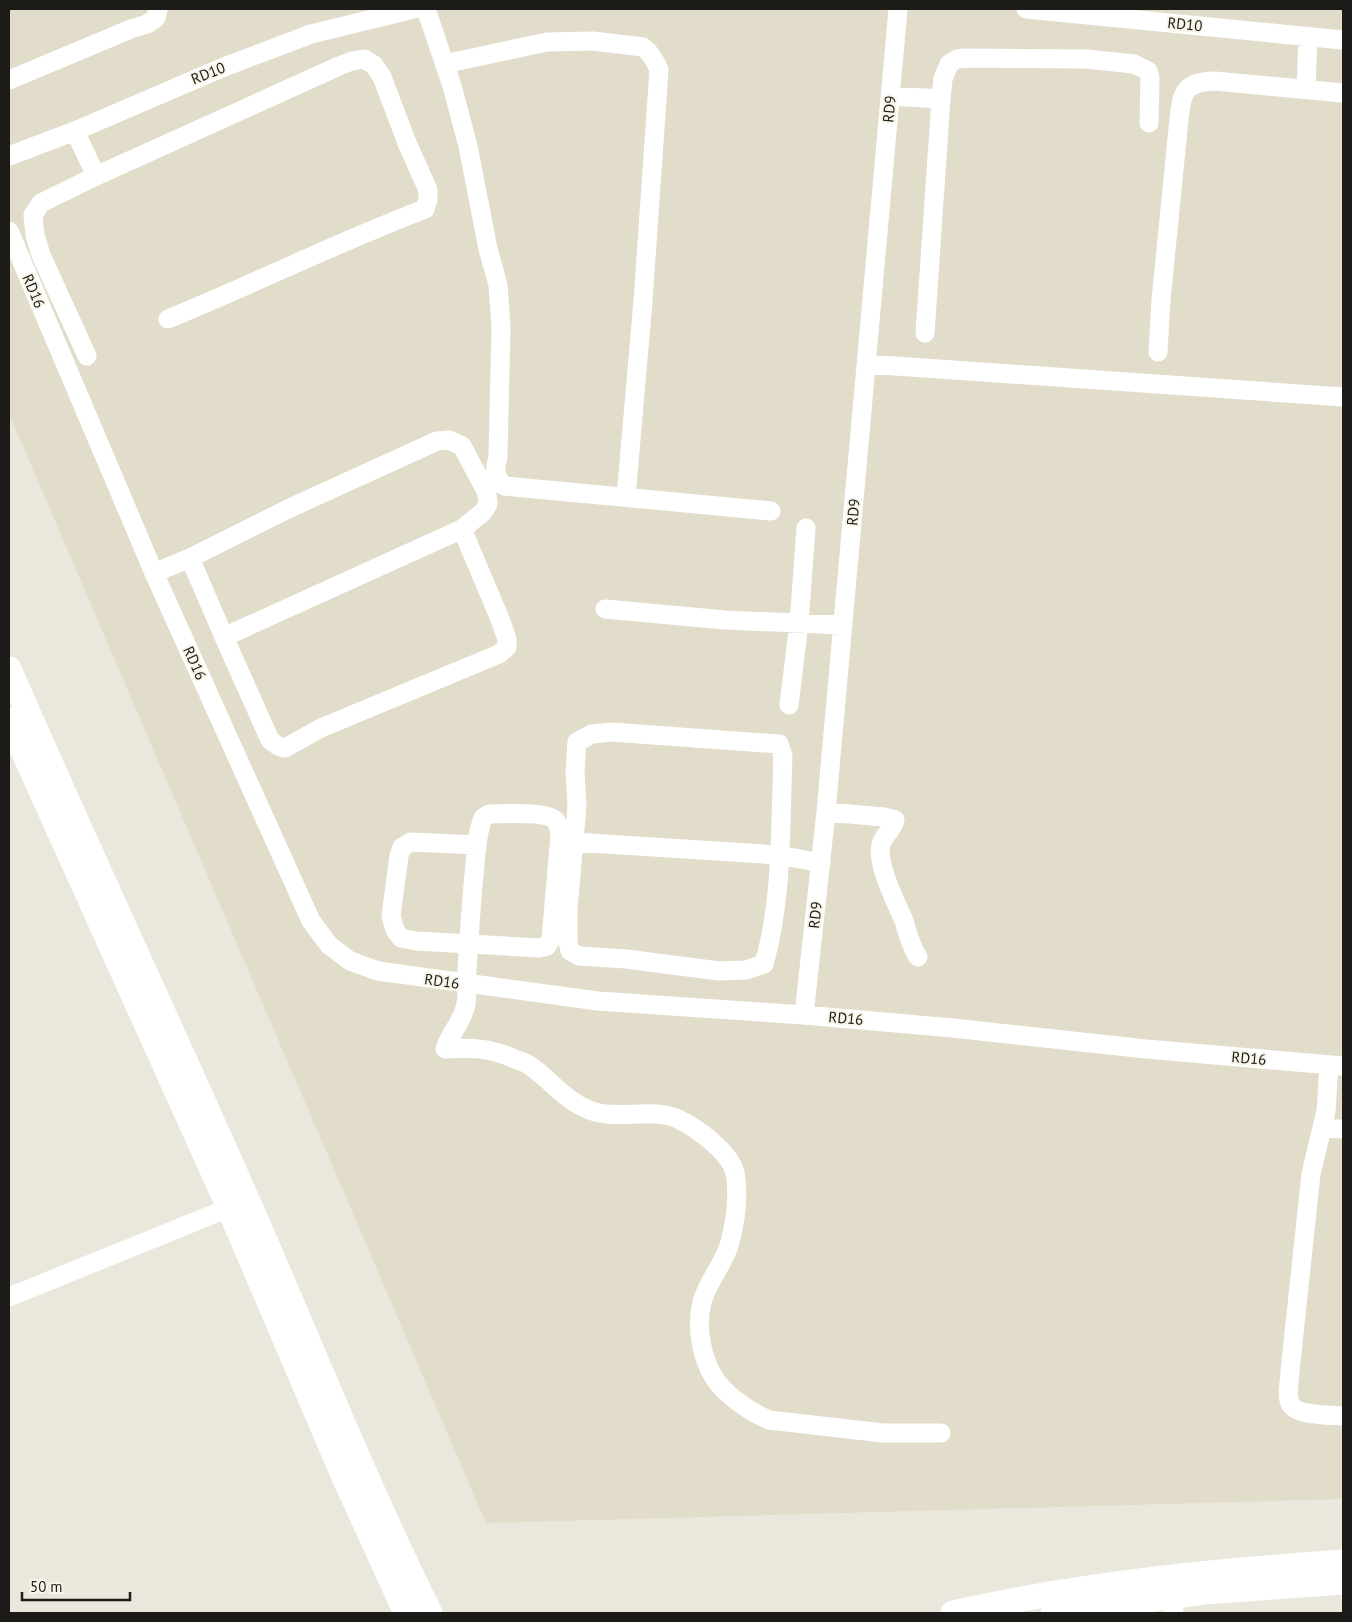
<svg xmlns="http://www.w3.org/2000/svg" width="1352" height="1622" viewBox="0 0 1352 1622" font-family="'PT Sans',sans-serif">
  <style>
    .built { fill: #e2ddcb }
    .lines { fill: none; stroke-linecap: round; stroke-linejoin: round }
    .minor { stroke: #fff; stroke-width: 19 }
    .major { stroke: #fff; stroke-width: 25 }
    .labels { text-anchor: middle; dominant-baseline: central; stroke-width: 4; stroke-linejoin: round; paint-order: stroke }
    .street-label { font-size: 15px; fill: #1c1b17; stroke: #f7f5e9 }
  </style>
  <rect width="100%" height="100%" fill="#eae7dc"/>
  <path class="built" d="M9 9H1343V1499L486 1523 9 414Z"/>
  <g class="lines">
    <path class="minor" d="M426 9 452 86 468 146 488 249 498 285 501 327 498 457C494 470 495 476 504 486L771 511
      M1026 9 1343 40
      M444 64 547 42 593 41 643 47C651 53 655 60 659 70L643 301 626 497
      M9 80 131 29 147 24 156 18 158 9
      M1306 89 1308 37
      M891 96 941 99 943 79 949 64 957 59 964 58 1086 59 1134 64 1148 71 1150 78 1149 123
      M75 131 96 176
      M9 156 75 131 224 67 311 34 414 9
      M9 231 154 573 311 921 329 945 350 961 378 971 598 1001 804 1015 953 1028 1146 1049 1343 1066
      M925 333 941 99
      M1158 352 1161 300 1179 119C1182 91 1185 82 1215 81L1343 93
      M87 356 41 255 35 235 33 215 41 203 96 176 339 66 352 61 364 59 374 65 382 77 407 143 428 190V199L425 209C338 242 254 284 168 319
      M867 364 1343 397
      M190 558 224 637 270 740 278 746 285 748 321 728 499 654 507 647V639L500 619 462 529
      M154 573 190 558 288 509 437 441 449 440 462 446 487 493 488 504 483 512 462 529 224 637
      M605 609 725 620 843 625
      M789 705 799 623 806 528
      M611 732 779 744 783 756C780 824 783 898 764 964L746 970 719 971 626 959 579 956 570 951 568 942V909L577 806 575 772 577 742 592 734Z
      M826 812 884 817 895 820C893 829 884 835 881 844 876 864 896 902 904 921 908 934 911 947 918 957
      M574 842 779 855 821 863
      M477 845 411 842 402 847 399 856 391 916 395 930 401 938 416 941 539 948 547 946 551 939 560 835C559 830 559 824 555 820 546 811 503 814 489 814L483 818C476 836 476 856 474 875 471 906 469 938 467 970 466 981 468 993 466 1004 463 1021 450 1033 445 1049 471 1047 490 1048 515 1059 519 1061 525 1062 529 1065 550 1079 564 1100 589 1110 616 1121 652 1107 678 1119 697 1128 730 1152 735 1173 738 1188 737 1203 735 1218 733 1229 731 1242 727 1251 720 1268 707 1284 702 1302 696 1326 701 1358 715 1379 725 1395 752 1413 769 1420L883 1433H941
      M804 1015 826 812 898 9
      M1329 1065 1326 1111 1311 1174 1290 1371C1290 1380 1286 1395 1290 1403 1295 1416 1331 1415 1343 1416
      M1323 1128 1343 1129
      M9 1297 241 1203
      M1173 1595 1174 1613"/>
    <path class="major" d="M9 669C84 841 163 1010 239 1181 303 1325 360 1472 430 1613
      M9 720 223 1194 344 1477 406 1613
      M953 1613C1082 1584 1212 1571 1343 1562
      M1053 1613 1204 1592 1343 1582"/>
  </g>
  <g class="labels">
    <g class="street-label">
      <text transform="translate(1185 24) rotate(6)">RD10</text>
      <text transform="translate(208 73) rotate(-22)">RD10</text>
      <text transform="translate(889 109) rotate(-85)">RD9</text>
      <text transform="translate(34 291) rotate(67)">RD16</text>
      <text transform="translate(853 512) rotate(-85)">RD9</text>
      <text transform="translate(195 663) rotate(66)">RD16</text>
      <text transform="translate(815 915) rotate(-84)">RD9</text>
      <text transform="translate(442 981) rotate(8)">RD16</text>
      <text transform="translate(846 1018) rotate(5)">RD16</text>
      <text transform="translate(1249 1058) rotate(5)">RD16</text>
    </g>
  </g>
  <rect width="1352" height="1622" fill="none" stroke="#1c1b17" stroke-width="20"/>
  <path d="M22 1592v8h108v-8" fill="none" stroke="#1c1b17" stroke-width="2.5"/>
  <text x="30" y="1592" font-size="15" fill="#1c1b17" stroke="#f7f5e9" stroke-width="4" paint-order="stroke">50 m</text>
</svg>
